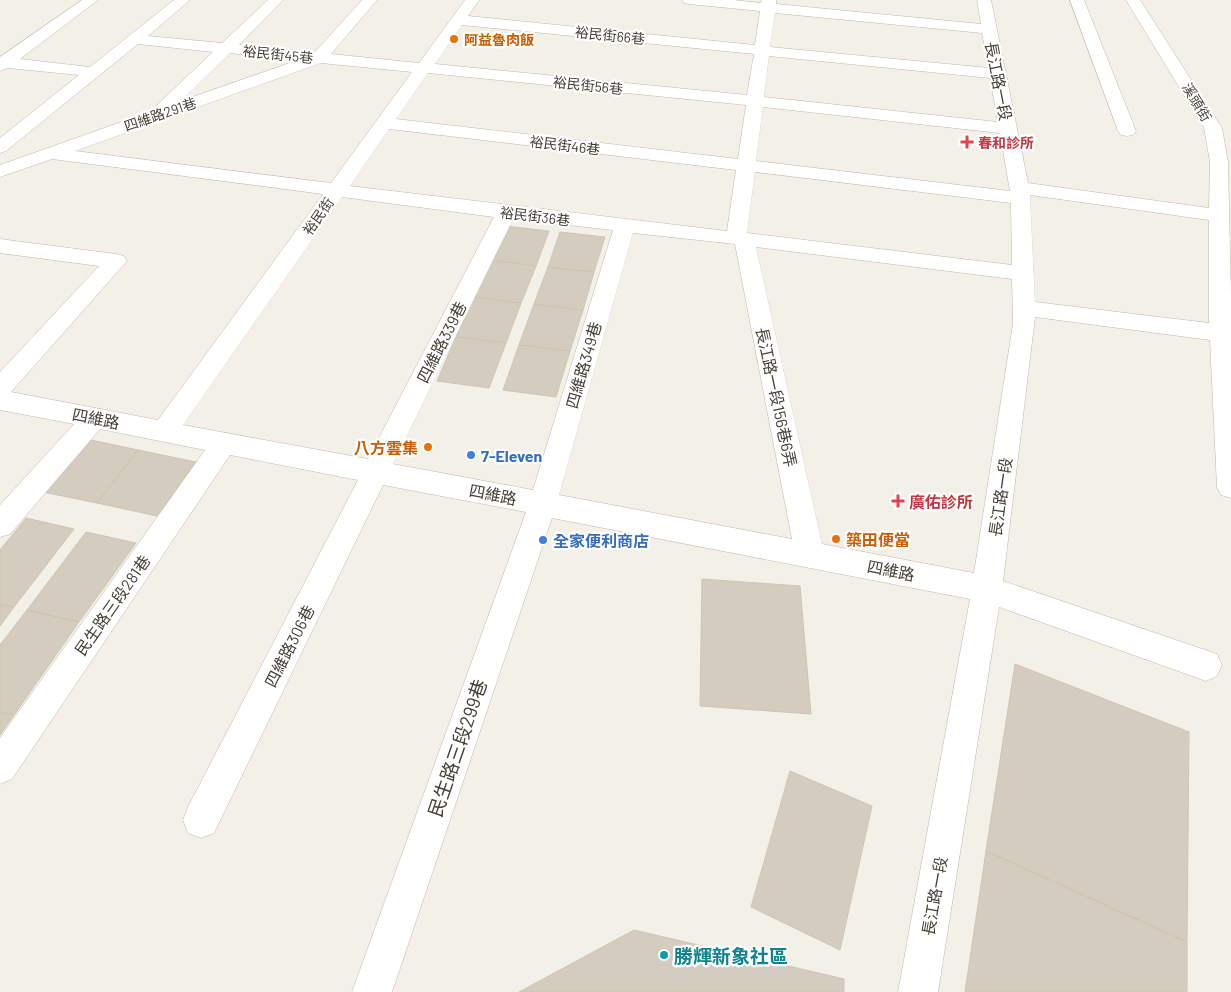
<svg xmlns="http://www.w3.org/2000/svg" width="1231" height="992" viewBox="0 0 1231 992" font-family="Barlow,'Noto Sans TC',sans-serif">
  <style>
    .building { fill: #d4ccbe; stroke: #cfc4b1 }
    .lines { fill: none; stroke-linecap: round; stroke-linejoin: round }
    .minor-casing { stroke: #beb8ab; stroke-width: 1 }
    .minor { fill: #fff; fill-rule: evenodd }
    .food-dot { fill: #e8710a; stroke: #fff; stroke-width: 2 }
    .health-dot { fill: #e0444e; stroke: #fff; stroke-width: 2 }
    .shop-dot { fill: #3f7fe0; stroke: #fff; stroke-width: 2 }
    .culture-dot { fill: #0f9aa8; stroke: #fff; stroke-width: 2 }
    .labels { text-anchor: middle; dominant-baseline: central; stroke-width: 4.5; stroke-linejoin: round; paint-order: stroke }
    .far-street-label { font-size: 14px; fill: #464137; stroke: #fff }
    .far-food-label { font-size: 14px; font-weight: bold; fill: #c56008; stroke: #fff; text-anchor: start }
    .far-health-label { font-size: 14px; font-weight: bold; fill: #be3a42; stroke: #fff; text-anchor: start }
    .street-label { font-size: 16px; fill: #464137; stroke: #fff }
    .food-label { font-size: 16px; font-weight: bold; fill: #c56008; stroke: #fff; text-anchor: end }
    .shop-label { font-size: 16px; font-weight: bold; fill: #366cbe; stroke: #fff; text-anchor: start }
    .health-label { font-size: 16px; font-weight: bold; fill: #be3a42; stroke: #fff; text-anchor: start }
    .near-street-label { font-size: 19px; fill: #464137; stroke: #fff }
    .near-culture-label { font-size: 19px; font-weight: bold; fill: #0d838f; stroke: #fff; text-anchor: start }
  </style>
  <rect width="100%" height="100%" fill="#f3f0e8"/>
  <path class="building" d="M505 226 549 231 536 266 490 260Z
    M560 232 605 237 594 272 548 267Z
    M490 260 536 266 521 303 473 297Z
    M548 267 594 272 583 310 534 304Z
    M473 297 521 303 506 343 456 337Z
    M534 304 583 310 570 351 519 345Z
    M456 337 506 343 489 388 437 381Z
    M519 345 570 351 556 397 503 390Z
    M82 438 138 450 97 503 38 491Z
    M138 450 196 462 157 516 97 503Z
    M26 518 74 529 14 607 0 604V550Z
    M86 532 136 543 79 622 27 610Z
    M702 579 800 586 811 714 700 706Z
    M0 604 14 607 0 626Z
    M27 610 79 622 14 715 0 712V645Z
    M1015 664 1189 732 1187 942 986 851Z
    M0 712 14 715 0 735Z
    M790 771 872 806 840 950 751 907Z
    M986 851 1187 942V992H965Z
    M634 930 844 979V992H519Z"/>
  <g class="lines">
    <defs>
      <path id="minor" d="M82 0H98L20 59 90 67 174 0H190L148 36 222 43 268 0H283L239 45 315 52 362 0H377L331 54 419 63 465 0H479L468 16 755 45 760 11 689 4 684 3 682 0H734L761 3 762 0H776V4L981 24 977 0H991L1028 183 1209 208 1210 162 1204 128 1126 0H1140L1222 128 1228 162 1231 296V498L1221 495 1217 487 1210 340 1035 317 1003 581 1217 654 1222 665 1217 676 1206 681 999 607 938 992H898L970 599 552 518 392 992H352L526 512 383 485 214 833 201 838 188 833 183 820 188 807 358 480 230 455 12 779 0 784V738L205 450 100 429 10 534 0 537V505L74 424 0 410V372L99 266 0 253V239L116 254 124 256 127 261 11 392 158 420 323 194 52 159 0 177V165L155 110 157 105 213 52 138 44 6 151 0 153V138L79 75 8 68 0 71V57ZM775 13 982 33 989 68 770 47ZM462 25 754 54 747 95 435 64ZM230 53 298 60 181 101ZM769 56 990 78 998 122 764 97ZM321 63 412 72 331 183 75 151ZM428 73 746 105 738 159 396 119ZM763 107 1000 133 1010 191 756 161ZM389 129 736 170 727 231 350 186ZM755 172 1011 203 1012 265 747 233ZM1030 195 1209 220V323L1035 302ZM342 197 494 217 368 459 183 425ZM513 219 613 230 533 490 393 464ZM633 233 735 244 792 539 559 495ZM756 247 1012 279 1013 324 974 573 822 544Z
        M1070 0H1084L1136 131 1133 135 1127 136 1121 135 1118 131Z"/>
    </defs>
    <use href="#minor" class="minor-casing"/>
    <use href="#minor" class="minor"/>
  </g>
  <g class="food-dot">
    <circle cx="454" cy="39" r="5"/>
    <circle cx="428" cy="447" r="5"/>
    <circle cx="836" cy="539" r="5"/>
  </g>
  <g class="health-dot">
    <path d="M964.5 134.5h5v5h5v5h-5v5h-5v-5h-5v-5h5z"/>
    <path d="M895.5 493.5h5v5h5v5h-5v5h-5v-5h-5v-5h5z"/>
  </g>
  <g class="shop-dot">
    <circle cx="471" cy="455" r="5"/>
    <circle cx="543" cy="540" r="5"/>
  </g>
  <circle class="culture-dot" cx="664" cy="955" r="5"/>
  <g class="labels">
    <g class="far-street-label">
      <text transform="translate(610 35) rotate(6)">裕民街66巷</text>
      <text transform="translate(278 54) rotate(6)">裕民街45巷</text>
      <text transform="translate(588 85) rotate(6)">裕民街56巷</text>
      <text transform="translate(1197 102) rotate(59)">溪頭街</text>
      <text transform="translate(160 114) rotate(-19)">四維路291巷</text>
      <text transform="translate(565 145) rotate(7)">裕民街46巷</text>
      <text transform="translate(318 216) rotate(-55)">裕民街</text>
      <text transform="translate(535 216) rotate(7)">裕民街36巷</text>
    </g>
    <g class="far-food-label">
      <text x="464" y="39">阿益魯肉飯</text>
    </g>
    <g class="far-health-label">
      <text x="978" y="142">春和診所</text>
    </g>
    <g class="street-label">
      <text transform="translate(999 81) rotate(79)">長江路一段</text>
      <text transform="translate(441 342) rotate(-63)">四維路339巷</text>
      <text transform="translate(583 365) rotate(-74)">四維路349巷</text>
      <text transform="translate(777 397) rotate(78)">長江路一段156巷6弄</text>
      <text transform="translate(96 418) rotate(11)">四維路</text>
      <text transform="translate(493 494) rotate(11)">四維路</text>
      <text transform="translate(1000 497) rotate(-82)">長江路一段</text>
      <text transform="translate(891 570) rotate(11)">四維路</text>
      <text transform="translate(112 605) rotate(-55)">民生路三段281巷</text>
      <text transform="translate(289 646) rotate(-63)">四維路306巷</text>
      <text transform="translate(934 896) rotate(-80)">長江路一段</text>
    </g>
    <g class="food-label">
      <text x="418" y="447">八方雲集</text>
      <text x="846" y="539" text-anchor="start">築田便當</text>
    </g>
    <g class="shop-label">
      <text x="481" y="455">7-Eleven</text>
      <text x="553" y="540">全家便利商店</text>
    </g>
    <g class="health-label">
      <text x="909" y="501">廣佑診所</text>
    </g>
    <g class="near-street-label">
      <text transform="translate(457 748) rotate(-71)">民生路三段299巷</text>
    </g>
    <g class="near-culture-label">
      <text x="674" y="955">勝輝新象社區</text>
    </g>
  </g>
</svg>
